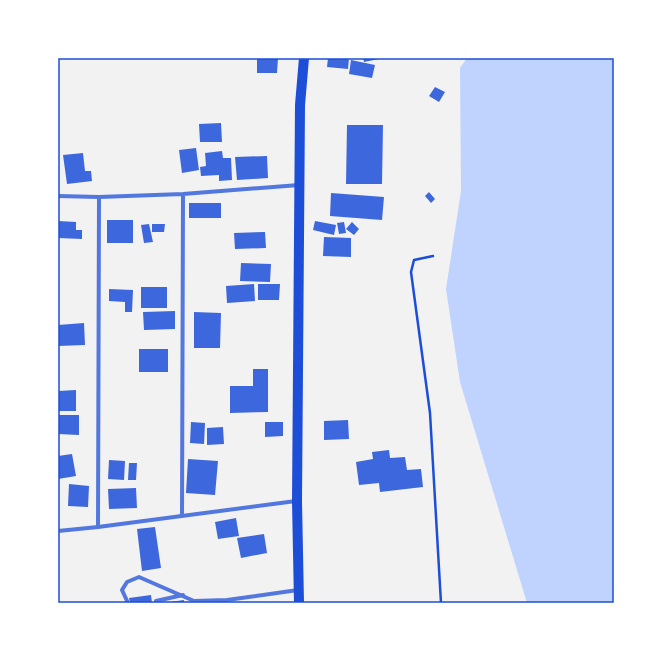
<svg xmlns="http://www.w3.org/2000/svg" width="672" height="661" viewBox="0 0 672 661" font-family="Mulish,sans-serif">
  <style>
    .water { fill: #bfd3fe }
    .building { fill: #3d67dc }
    .lines { fill: none; stroke-linecap: round; stroke-linejoin: round }
    .path { stroke: #1d4ed8; stroke-width: 2.5 }
    .minor { stroke: #5277de; stroke-width: 4 }
    .primary { stroke: #1d4ed8; stroke-width: 10 }
    .neatline { fill: none; stroke: #1d4ed8; stroke-width: 1.5 }
  </style>
  <rect width="100%" height="100%" fill="#f2f2f2"/>
  <path class="water" d="M467 58H614V603H527L460 382 446 289 461 191 460 68Z"/>
  <path class="building" d="M257 58H278L277 73H257Z
    M328 58H349L348 69 327 67Z
    M363 58H379V59L364 62Z
    M351 60 375 65 372 78 349 74Z
    M435 87 445 92 439 102 429 96Z
    M221 123 222 142H200L199 124Z
    M347 125H383L382 184H346Z
    M196 148 199 170 182 173 179 150Z
    M222 151 223 158H231L232 180 219 181V175L201 176 200 167 206 166 205 153Z
    M83 153 85 171H91L92 181 67 184 63 155Z
    M267 156 268 178 237 180 235 157Z
    M429 192 435 199 431 203 425 196Z
    M331 193 384 197 382 220 330 216Z
    M189 203H221V218H189Z
    M107 220H133V243H107Z
    M58 221 76 222V230H82V239L58 238Z
    M315 221 336 225 334 235 313 230Z
    M344 222 346 233 339 234 337 223Z
    M352 222 359 229 354 235 346 229Z
    M149 224 153 242 144 243 141 225Z
    M152 224H165L164 232H152Z
    M265 232 266 248 235 249 234 233Z
    M324 237 351 238V257L323 256Z
    M241 263 271 264 270 282 240 281Z
    M254 284 255 301 227 303 226 286Z
    M258 284H280L279 300H258Z
    M141 287H167V308H141Z
    M109 289 133 290 132 312H125V302L109 301Z
    M175 311V329L144 330 143 312Z
    M194 312 221 313 220 348H194Z
    M84 323 85 345 58 346V325Z
    M139 349H168V372H139Z
    M253 369H268V412L230 413V386H253Z
    M76 390V411H58V391Z
    M58 415H79V435L58 434Z
    M348 420 349 439 324 440V421Z
    M191 422 205 423 204 444 190 443Z
    M265 422H283V436L265 437Z
    M223 427 224 444 207 445V428Z
    M389 450 390 458 405 457 407 470 421 469 423 487 380 492 379 483 359 485 356 462 373 459 372 452Z
    M72 454 76 476 58 479V456Z
    M188 459 218 461 215 495 186 493Z
    M109 460 125 461 124 480 108 479Z
    M129 463H137L136 480H128Z
    M69 484 89 486 88 507 68 506Z
    M136 488 137 508 109 509 108 489Z
    M236 518 239 536 218 539 215 522Z
    M155 527 161 568 142 571 137 529Z
    M264 534 267 553 241 558 237 538Z
    M151 595 152 603H130L129 598Z
    M184 600V603H170V602Z"/>
  <g class="lines">
    <path class="path" d="M433 256 414 260 411 272 430 413 441 603"/>
    <path class="minor" d="M58 196 99 197 183 194 299 185
      M182 516 183 194
      M98 527 99 197
      M58 531 98 527 296 501
      M156 601 183 595
      M128 603 122 590 127 582 139 577 194 601 227 600 298 590"/>
    <path class="primary" d="M299 603 297 501 300 105 304 58"/>
  </g>
  <rect width="672" height="661" fill="none" stroke="#ffffff" stroke-width="118"/>
  <rect x="59" y="59" width="554" height="543" class="neatline"/>
</svg>
